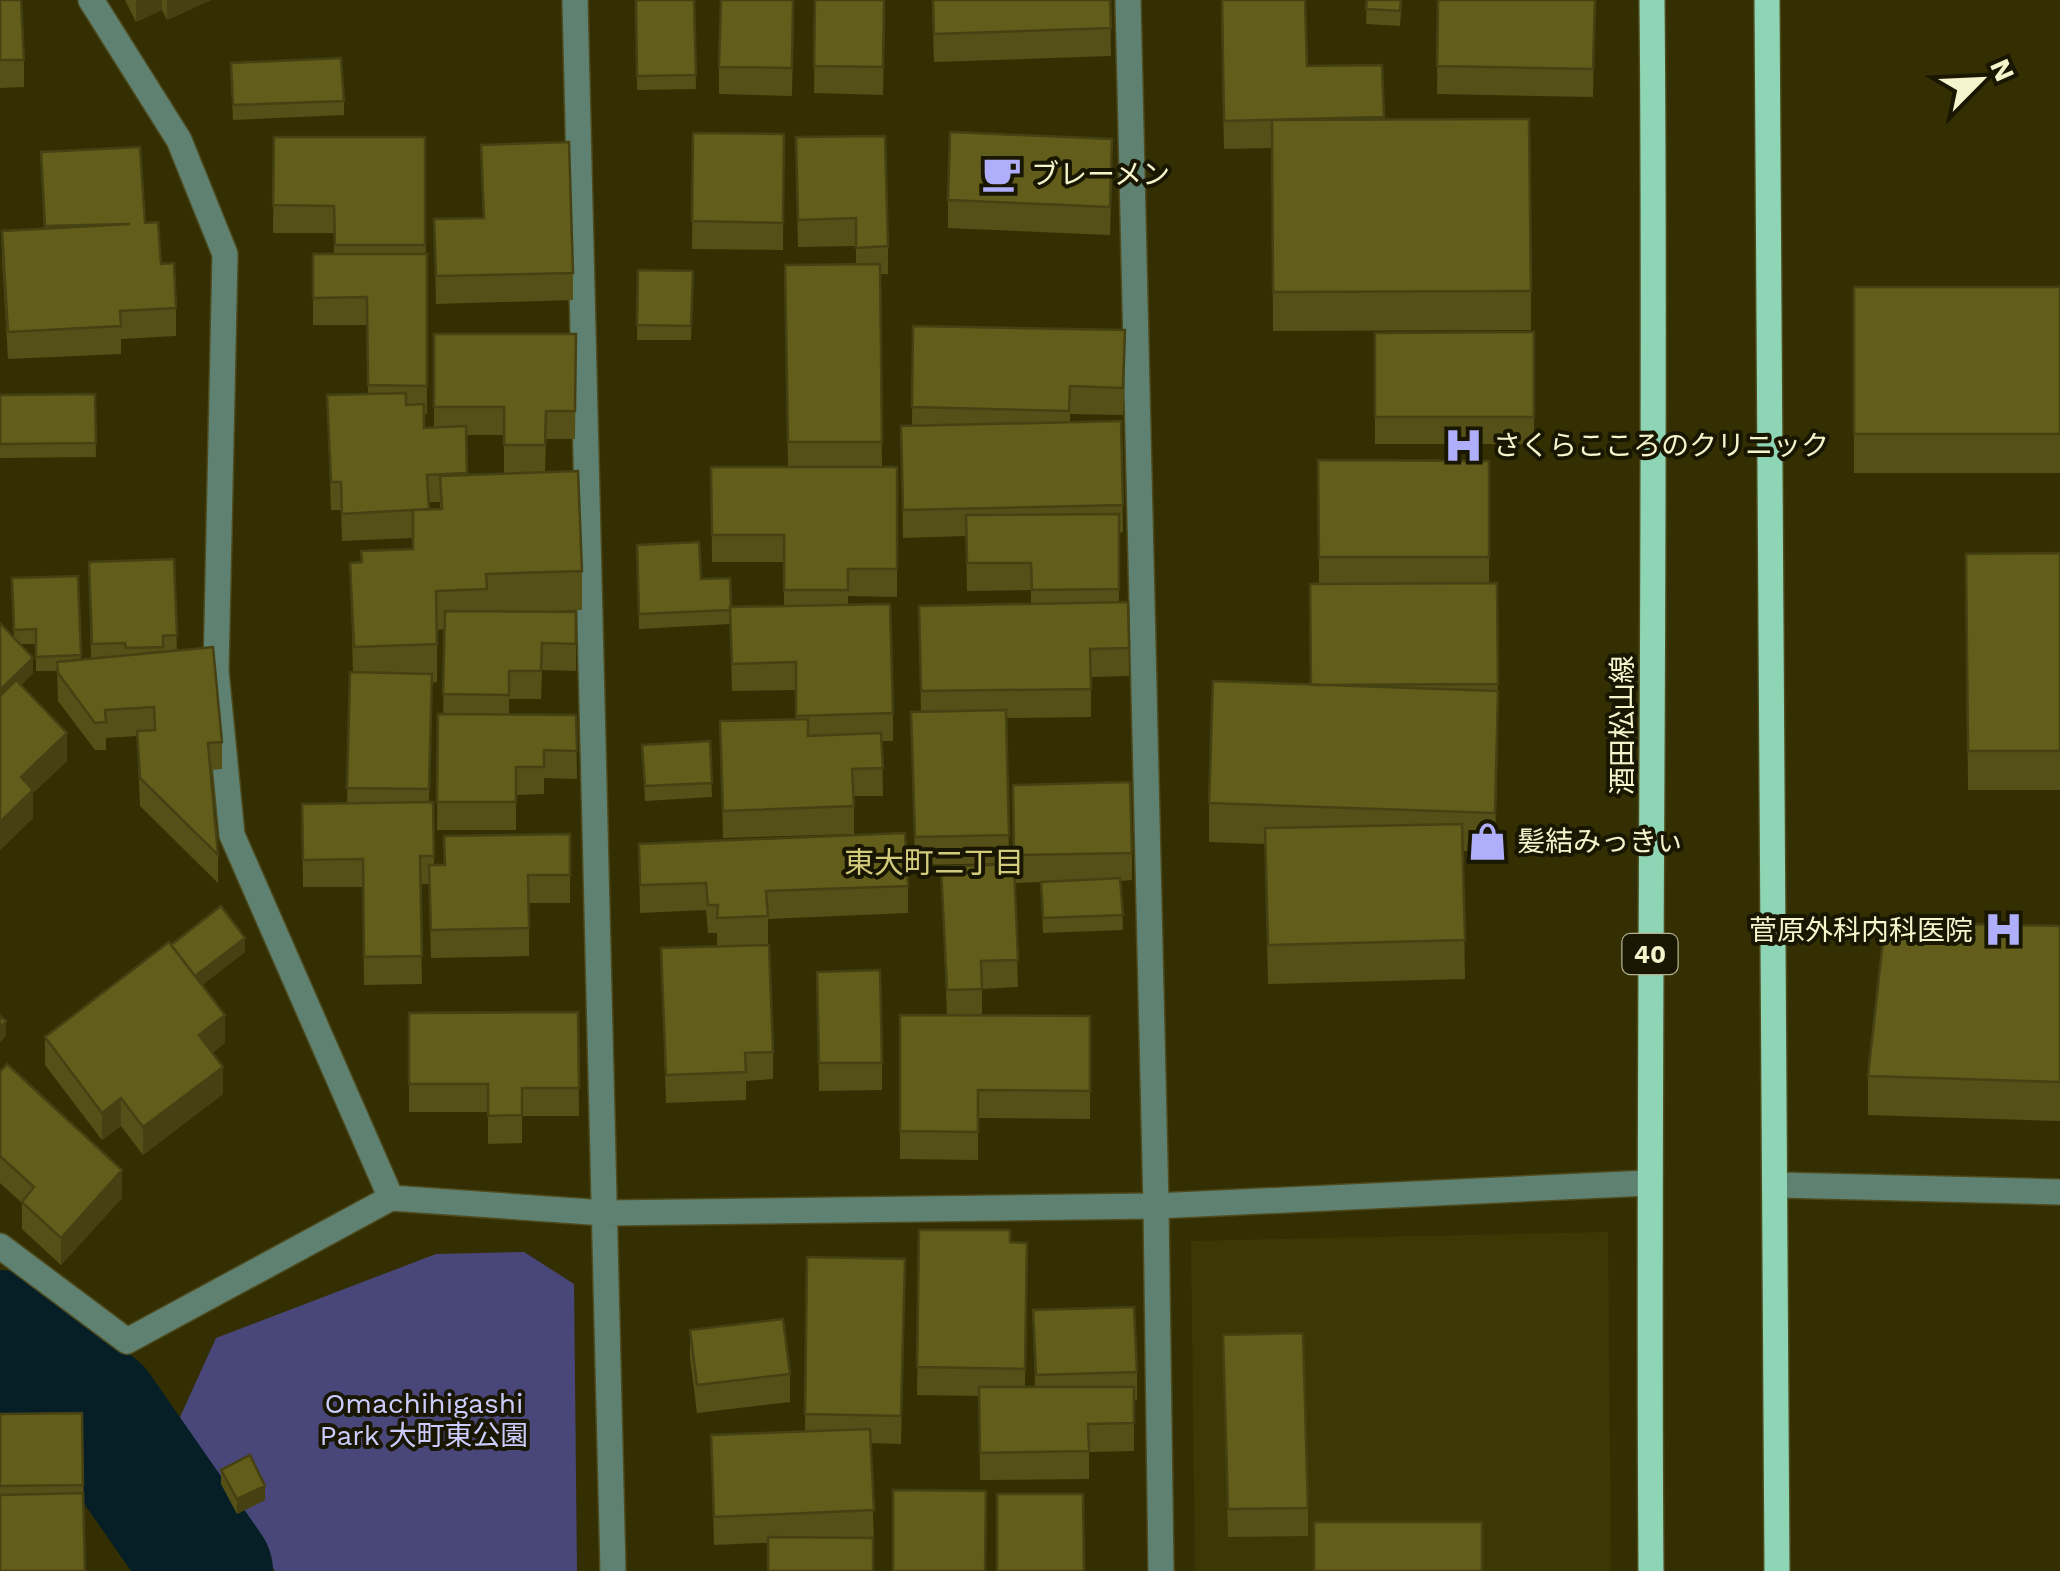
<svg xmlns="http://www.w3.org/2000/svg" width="2060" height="1571" viewBox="0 0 2060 1571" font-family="'Work Sans','Noto Sans JP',sans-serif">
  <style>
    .built { fill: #3c3805 }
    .green { fill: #494779 }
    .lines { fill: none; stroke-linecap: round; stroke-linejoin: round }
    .river { stroke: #061f27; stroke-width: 128 }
    .minor-casing { stroke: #4e4b1f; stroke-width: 28 }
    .major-casing { stroke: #4e4b1f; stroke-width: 28 }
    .minor { stroke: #5f8171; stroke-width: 25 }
    .major { stroke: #8dd5b4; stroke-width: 25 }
    .wall { fill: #555017; fill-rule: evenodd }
    .shaded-wall { fill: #454113 }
    .building { fill: #635d1b; stroke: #454113; stroke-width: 2.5 }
    .labels { text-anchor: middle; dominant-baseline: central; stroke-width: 8; stroke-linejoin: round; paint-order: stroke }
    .shield { fill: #191601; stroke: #b4b190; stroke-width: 2.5 }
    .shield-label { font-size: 25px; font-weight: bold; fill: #f6f4cd }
    .poi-label { font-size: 28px; fill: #f6f4cd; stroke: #191601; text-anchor: start }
    .street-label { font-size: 28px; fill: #f6f4cd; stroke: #191601 }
    .park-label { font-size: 28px; fill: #ccf; stroke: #191601 }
    .neighbourhood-label { font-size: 30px; fill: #d2cb7c; stroke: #191601 }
  </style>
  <rect width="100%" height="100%" fill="#332f03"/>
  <path class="built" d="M1608 1232 1611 1571H1195L1191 1241Z"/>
  <path class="green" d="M524 1252 574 1284 577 1571H275L175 1428 216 1338 436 1254Z"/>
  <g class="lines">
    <path class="river" d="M0 1334 97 1410 209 1571"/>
    <defs>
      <path id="minor" d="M91 0 179 140 225 254 216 671 232 835 391 1198
        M575 0 613 1571
        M1128 0 1156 1206 1161 1571
        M1776 1185 2060 1192
        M0 1246 127 1341 391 1198 605 1213 1156 1206 1648 1183"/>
      <path id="major" d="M1767 0 1777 1571
        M1651 1571C1647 1047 1657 524 1652 0"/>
    </defs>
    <use href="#minor" class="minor-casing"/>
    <use href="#major" class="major-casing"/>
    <use href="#minor" class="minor"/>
    <use href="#major" class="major"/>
  </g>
  <path class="wall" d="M0 0 24 60V87L0 88Z
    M125 0H211L167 20 162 10 136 22Z
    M636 0H694L696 89 637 90Z
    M794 0 792 96 719 94V67Z
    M815 0H885L883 95 814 93Z
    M932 0H1110L1111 56 934 62Z
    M1221 0 1307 66 1382 65 1384 119 1531 291V330L1273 331 1272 148 1224 149Z
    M1367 0H1402L1400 26 1366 24Z
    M1438 0H1595L1593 97 1437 94Z
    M231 78 344 101V115L233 120Z
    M693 133 784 134 783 250 692 249Z
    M274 137H425L427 414H424V428L434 427V334H576L575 439H546L545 472 582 571V610L529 612H576V671L542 670 541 699H509V714L576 715 577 779 544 778V794L516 795V830H437L438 714H443L445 629 437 630V682L432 683 429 802H433L434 865H444L570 834V903H529V956L431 958 429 884H420L422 984 364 985 363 887H303L302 804 347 803 350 672 353 673 350 563 361 562V551L413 549V538L342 541 341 510H331L327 395 368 394 367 325H313V254H334V233H273ZM466 435H504V473L467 475ZM429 502H440V509L429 510Z
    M481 145 573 273V300L436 304 434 219 483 218Z
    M41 152 145 223 161 264 176 308V336L121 339V354L8 359 2 259V231L44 229Z
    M796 165 888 246V274H880L882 467H897V597L848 596V605L893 713V741H882L883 796H854V834L723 838 720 721 796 719V690L732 691 730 624 639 629 637 545 701 579 731 607 784 606V562H712L711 467H788L785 265 856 264V246L798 247Z
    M1112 166 1110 235 948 228V200Z
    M638 270 693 271 691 340H637Z
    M1854 287H2060V473H1854Z
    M913 326 1125 358 1123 415 1070 414V422L1121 421 1123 532 1119 533V603L1128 602 1129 676 1091 677V717L1007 718 1009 863 915 865 911 712H921L919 606 1031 604V590L967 591 966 536 903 538 901 426H912Z
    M1534 332V444H1375V333Z
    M95 394 96 457 0 458V395Z
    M1318 460 1489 461V583H1497L1498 730 1495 852 1463 851 1465 979 1268 984 1265 844 1209 842V803L1311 685 1319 584Z
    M2060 553V790H1968L1966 554Z
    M174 559 177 651 222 742V769L211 770 218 855V883L140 806 137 736 106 738V750H95L58 701 57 671H36V644H19L33 673 21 685 67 761 33 793V818L0 850V623L14 638 12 578 78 576 81 660 91 659 89 562Z
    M710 741 712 797 645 801 642 745Z
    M1013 785 1132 853V880L1121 881 1123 930 1043 933 1041 882 1015 883 1018 987 982 989V1016H1090V1119L978 1118V1160L900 1159V1015L947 1016 941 867 1014 864Z
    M639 844 908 886V913L768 919V944L717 946V933H708L706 910 640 913Z
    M2060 926V1121L1868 1115V1076Z
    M171 945 245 952 202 985 225 1043 212 1053 223 1094 143 1155 121 1126 102 1140 45 1065V1037Z
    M661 948 773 1052V1079L746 1081V1100L666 1103Z
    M817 972 882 1063V1090L819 1091Z
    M578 1012 579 1116H522V1143L488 1144V1112H409V1013Z
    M0 1072 122 1198 61 1265 22 1229V1203L0 1183Z
    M919 1230 1010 1242 1027 1243 1025 1387H1035L1033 1310 1137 1372V1400H1134V1451L1089 1452V1479L980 1480 979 1396 917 1395Z
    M807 1257 905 1259 901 1444 870 1443 874 1538 714 1545 711 1435 805 1431Z
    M690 1330 790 1374V1402L697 1413 690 1358Z
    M1223 1335 1308 1508V1536L1228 1537Z
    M82 1413 85 1571H0V1414Z
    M221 1470 265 1500 237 1514 221 1484Z"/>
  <path class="shaded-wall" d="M136 0H162V10L136 22Z
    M167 0H211L167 20Z
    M33 658V673L0 704V690Z
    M1498 691V730L1495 852V813Z
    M67 733V761L33 793V818L0 850V822L21 777Z
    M245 938V952L192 992V978Z
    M225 1015V1043L199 1063V1035Z
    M6 1021V1036L0 1043V1028Z
    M223 1067V1094L143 1155V1127Z
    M121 1098V1126L102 1140V1113Z
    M122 1170V1198L61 1265V1238Z
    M265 1486V1500L237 1514V1499Z"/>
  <path class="building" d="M0 0H21L24 60H0Z
    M636 0H694L696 75 637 76Z
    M721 0H793L792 68 719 67Z
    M815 0H884L883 67 814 66Z
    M933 0H1110L1111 28 934 34Z
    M1222 0H1305L1307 66 1382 65 1384 117 1224 121Z
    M1367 0H1401L1400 11 1366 9Z
    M1438 0H1595L1593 69 1437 66Z
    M341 58 344 101 233 105 231 63Z
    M1529 119 1531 291 1273 292 1272 120Z
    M950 132 1112 139 1110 207 948 200Z
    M693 133 784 134 783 223 692 221Z
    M885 136 888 246 856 248V218L798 220 796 137Z
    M274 137H425V245H335L334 206 273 205Z
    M569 142 573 273 436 276 434 219 484 218 481 145Z
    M140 147 145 223 158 222 161 264 174 263 176 308 120 311 121 326 8 332 2 231 130 224 45 226 41 152Z
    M313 254H427V386L368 385 367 297 313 298Z
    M880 264 882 442H788L785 265Z
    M638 270 693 271 691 326 637 325Z
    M1854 287H2060V434H1854Z
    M913 326 1125 330 1123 388 1070 386 1069 411 912 407Z
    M1534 332V417H1375V333Z
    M434 334H576L575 411H546L545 445H504V407H434Z
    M406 393V405L424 404V428L466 426 467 473 427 475 429 509 342 514 341 482H331L327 395Z
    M95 394 96 443 0 444V395Z
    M1121 421 1123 505 903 510 901 426Z
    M1318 460 1489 461V557H1319Z
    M711 467H897V569H848V590H784V535H712Z
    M578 471 582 571 486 574 487 589 436 591 437 644 354 647 350 563 362 562 361 551 413 549V510L442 509 440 476Z
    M1119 514V589L1032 590 1031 563H967L966 515Z
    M699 542 701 579 730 578 731 607H730V610L639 614 637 545Z
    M2060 553V751H1968L1966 554Z
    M174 559 177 635 163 636V647L126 648 125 643 92 644 89 562Z
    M78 576 81 655 36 657V629L14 630 12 578Z
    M1497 583 1498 684 1311 685 1310 584Z
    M1128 602 1129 648 1090 649 1091 689 921 691 919 606Z
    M890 604 893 713 796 716V662L732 664 730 607Z
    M445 611 576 612V644L542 643 541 671H509V695L443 694Z
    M0 623 33 658 0 690Z
    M213 647 222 742 208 743 218 855 140 778 137 731 155 730 154 707 105 710 106 722 95 723 58 673 57 662Z
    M350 672 432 674 429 789 347 788Z
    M16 680 67 733 21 777 33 790 0 822V696Z
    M1213 681 1498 691 1495 813 1209 803Z
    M1006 710 1009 835 915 837 911 712Z
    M438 714 576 715 577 751 544 750V767H516V802H437Z
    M808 719V736L881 733 883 768 852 769 854 806 723 811 720 721Z
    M710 741 712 783 645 786 642 745Z
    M1130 782 1132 853 1014 855 1013 785Z
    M433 802 434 856H420L422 956 364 957 363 859 303 860 302 804Z
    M1462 824 1465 940 1268 945 1265 828Z
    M905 833 908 886 766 891 768 916 717 918 718 905H708L706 883 640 885 639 844Z
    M570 834V875H528L529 928 431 930 429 865H445L444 836Z
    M1014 864 1018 960 981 961 982 989 947 990 941 867Z
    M1120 878 1123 915 1043 918 1041 882Z
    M221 906 245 938 195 976 171 945Z
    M1885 922 2060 926V1082L1868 1076Z
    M169 942 225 1015 199 1035 223 1067 143 1127 121 1098 102 1113 45 1037Z
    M769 945 773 1052 745 1053 746 1072 666 1075 661 948Z
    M880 970 882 1063H819L817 972Z
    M578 1012 579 1088H522V1115L488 1116V1084H409V1013Z
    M900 1015 1090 1016V1091L978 1090V1132L900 1131Z
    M0 1016 6 1021 0 1028Z
    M7 1064 122 1170 61 1238 22 1202 34 1187 0 1156V1072Z
    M919 1230H1010V1242L1027 1243 1025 1369 917 1367Z
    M807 1257 905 1259 901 1416 805 1414Z
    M1134 1307 1137 1372 1036 1375 1033 1310Z
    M783 1319 790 1374 697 1385 690 1330Z
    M1303 1333 1308 1508 1228 1509 1223 1335Z
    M979 1387H1134V1423L1088 1424 1089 1451 980 1453Z
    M82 1413 83 1485 0 1486V1414Z
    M870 1429 874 1510 714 1517 711 1435Z
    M250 1455 265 1486 237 1499 221 1470Z
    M893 1490 986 1491 985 1571H893Z
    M83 1493 85 1571H0V1495Z
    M997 1494H1083L1084 1571H997Z
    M1314 1522H1482V1571H1314Z
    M768 1537 873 1538V1571H768Z"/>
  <defs>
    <symbol id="cafe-bare" viewBox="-9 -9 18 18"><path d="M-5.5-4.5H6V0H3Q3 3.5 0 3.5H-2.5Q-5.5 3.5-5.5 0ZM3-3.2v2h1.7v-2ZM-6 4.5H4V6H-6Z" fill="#afaefa" stroke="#191601" stroke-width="2.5" paint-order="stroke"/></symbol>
    <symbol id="hospital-bare" viewBox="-9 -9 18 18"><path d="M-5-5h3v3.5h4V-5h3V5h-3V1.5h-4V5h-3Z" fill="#afaefa" stroke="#191601" stroke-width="2.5" paint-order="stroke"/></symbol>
    <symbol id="shop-bare" viewBox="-9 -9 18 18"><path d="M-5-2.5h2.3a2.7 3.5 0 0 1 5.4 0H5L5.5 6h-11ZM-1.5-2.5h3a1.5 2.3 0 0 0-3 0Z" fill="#afaefa" stroke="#191601" stroke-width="2.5" paint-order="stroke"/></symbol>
  </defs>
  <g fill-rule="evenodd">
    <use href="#cafe-bare" x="974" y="146" width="55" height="55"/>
    <use href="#hospital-bare" x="1436" y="418" width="55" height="55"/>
    <use href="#shop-bare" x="1460" y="814" width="55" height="55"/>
    <use href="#hospital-bare" x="1976" y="902" width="55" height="55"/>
  </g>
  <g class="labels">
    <rect class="shield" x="1622.5" y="934" width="55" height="40" rx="8"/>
    <g class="shield-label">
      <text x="1650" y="954">40</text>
    </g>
    <g class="poi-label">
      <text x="1031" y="174">ブレーメン</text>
      <text x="1493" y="445">さくらこころのクリニック</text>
      <text x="1517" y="841">髪結みっきぃ</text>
      <text x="1973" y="930" text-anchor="end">菅原外科内科医院</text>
    </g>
    <g class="street-label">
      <text transform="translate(1622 725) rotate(-90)">酒田松山線</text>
    </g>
    <g class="park-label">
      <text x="424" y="1403">Omachihigashi<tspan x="424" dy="32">Park 大町東公園</tspan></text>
    </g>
    <g class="neighbourhood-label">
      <text x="934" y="862">東大町二丁目</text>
    </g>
  </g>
  <g transform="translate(1980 80) rotate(66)" stroke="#191601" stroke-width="8" paint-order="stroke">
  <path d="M0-8L18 38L0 25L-18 38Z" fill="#f6f4cd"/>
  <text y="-15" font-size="28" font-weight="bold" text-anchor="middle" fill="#f6f4cd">N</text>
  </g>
</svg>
